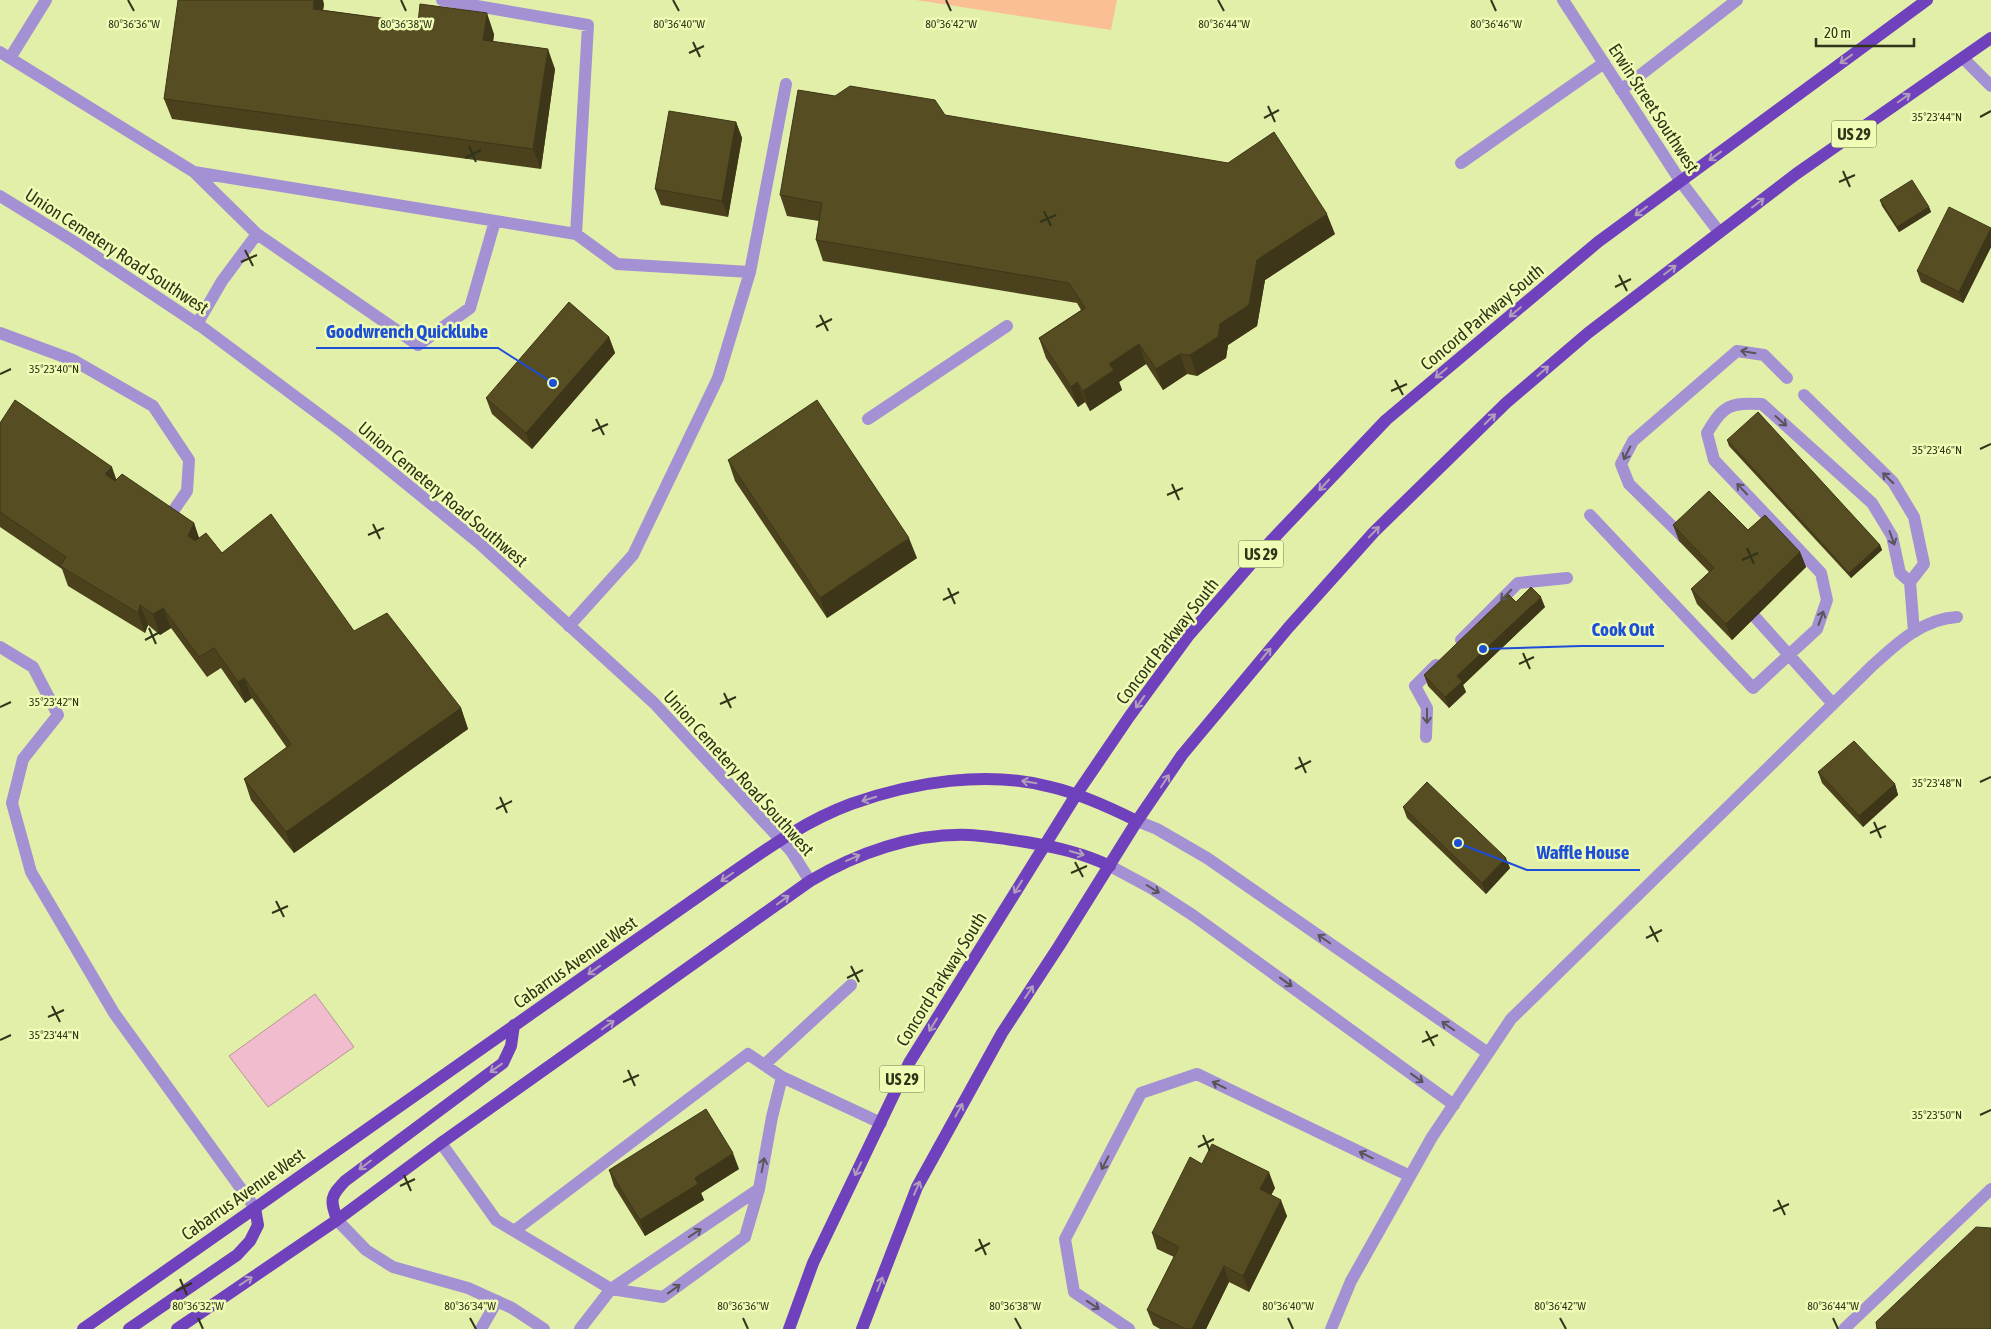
<svg xmlns="http://www.w3.org/2000/svg" width="1991" height="1329" viewBox="0 0 1991 1329" font-family="'Asap Condensed',sans-serif">
  <style>
    .green { fill: #fabf95 }
    .water { fill: #f1bdce; stroke: #b79497 }
    .lines { fill: none; stroke-linecap: round; stroke-linejoin: round }
    .lane { stroke: #a491d4; stroke-width: 12 }
    .street { stroke: #a491d4; stroke-width: 12 }
    .primary { stroke: #7041bd; stroke-width: 12 }
    .wall { fill: #4b421d }
    .shaded-wall { fill: #3d3618 }
    .building { fill: #574d22; stroke: #3d3618 }
    .oneway { stroke: #b09eba }
    .oneway2 { stroke: #59555a }
    .ticks { fill: none; stroke: #303418; stroke-width: 2 }
    .labels { text-anchor: middle; dominant-baseline: central; stroke-width: 5; stroke-linejoin: round; paint-order: stroke }
    .shield { fill: #effcb6; stroke: #697047; stroke-width: 1 }
    .shield-label { font-size: 16px; font-weight: bold; fill: #303418 }
    .street-label { font-size: 18px; fill: #303418; stroke: #effcb6 }
    .ticks-label { font-size: 12px; text-anchor: middle; fill: #303418; stroke: #effcb6; stroke-width: 5; stroke-linejoin: round; paint-order: stroke }
    .leader { fill: none; stroke: #1d4ed8; stroke-width: 2 }
    .callout-dot { fill: #1d4ed8; stroke: #effcb6; stroke-width: 2 }
    .callout-label { font-size: 19px; text-anchor: middle; font-weight: bold; fill: #1d4ed8; stroke: #effcb6; stroke-width: 5; stroke-linejoin: round; paint-order: stroke }
  </style>
  <rect width="100%" height="100%" fill="#e2efa9"/>
  <path class="green" d="M916 0H1117L1111 30Z"/>
  <path class="water" d="M315 994 354 1047 268 1107 229 1056Z"/>
  <g class="lines">
    <path class="lane" d="M0 52 194 172 257 234 222 281 197 324
      M10 58 46 0
      M1963 58 1991 86
      M1621 90 1737 0
      M1461 163 1604 63
      M194 172 576 234 588 25 442 0
      M257 234 418 345 470 308 495 221
      M576 234 617 264 750 272
      M0 333 73 360 153 406 189 460 187 491 167 520
      M1804 395 1893 482 1914 517 1924 564 1910 582
      M868 419 1007 326
      M1590 515 1753 688 1817 629 1827 600 1821 573 1714 460 1707 433C1724 404 1730 403 1762 404L1872 503 1892 536 1900 573 1910 582 1914 632
      M1683 537 1629 484 1621 464 1633 441 1737 351 1764 355 1787 378
      M1755 617 1833 704
      M569 626 633 555 718 378 750 272 786 84
      M1461 640 1518 583 1567 578
      M0 647 33 667 58 715 23 759 12 803 31 872 114 1013 255 1208
      M1426 737 1427 708 1415 686 1436 665
      M1137 821 1157 829 1207 858 1488 1053
      M1110 866 1151 888 1194 916 1454 1105
      M764 1065 851 985
      M441 1143 496 1220 611 1289 580 1329
      M514 1231 748 1054 782 1077 881 1123
      M611 1289 663 1297 745 1237 759 1189 772 1117 782 1077
      M611 1289 759 1189
      M481 1329 497 1301
      M1129 1329 1074 1292 1065 1239 1141 1093 1197 1074 1410 1176
      M1331 1329 1351 1281 1432 1137 1511 1019 1871 667C1896 644 1922 619 1957 617
      M1844 1329 1991 1189"/>
    <path class="street" d="M1563 0 1681 182 1719 232
      M0 196 73 241 202 327 344 433 479 543 654 703 791 851 810 881
      M337 1220 366 1250 393 1267 468 1288 512 1308 544 1329"/>
    <path class="primary" d="M337 1220C330 1199 330 1197 345 1181L503 1063 511 1046 514 1025
      M83 1329C249 1212 416 1095 582 978 628 946 673 914 719 882 761 853 802 822 851 804 912 782 987 770 1051 787 1081 794 1109 807 1137 821
      M129 1329 237 1255 250 1241 258 1225 255 1208
      M177 1329 337 1220 441 1143 810 881C857 853 913 833 969 835 988 836 1007 839 1026 842 1055 847 1083 853 1110 866
      M789 1329 813 1263 909 1063 1076 795 1129 717 1189 635 1271 541 1386 420 1598 242 1927 0
      M862 1329 917 1187 1002 1033 1059 946 1137 821 1182 755 1288 628 1374 532 1506 403 1588 333 1796 174 1991 38"/>
  </g>
  <path class="wall" d="M324 4 323 10 494 34 493 41 555 69 541 169 172 119 164 99Z
    M945 115 1335 234 1265 280 1257 326 1228 345 1226 358 1197 376 1187 374 1163 390 1146 364 1119 382 1122 390 1090 411 1085 402 1078 407 1046 358 1039 338 1081 310 1077 303 823 261 816 240 819 221 787 216 780 195Z
    M736 122 742 138 728 217 661 205 655 189Z
    M1880 200 1929 207 1931 212 1899 232 1882 206Z
    M1991 228V247L1963 303 1921 282 1917 271Z
    M609 337 615 353 532 449 492 414 486 398Z
    M0 423 116 479 194 523 199 538 222 553 354 631 461 708 468 729 294 853 251 800 244 779 287 748 252 698 245 703 221 668 207 677 171 628 160 635 148 625 145 633 68 586 62 569 0 527Z
    M1727 440 1880 545 1882 550 1851 578 1729 446Z
    M728 460 917 558 827 618 735 481Z
    M1673 525 1748 530 1800 552 1806 567 1732 640 1697 604 1691 589 1709 572 1679 541Z
    M1516 602 1545 607 1463 685 1466 692 1449 708 1428 686 1424 675Z
    M1818 772 1895 784 1898 795 1863 827 1822 783Z
    M1403 807 1510 868 1486 894 1407 818Z
    M1202 1164 1275 1188 1271 1195 1287 1216 1249 1292 1229 1282 1206 1329H1160L1153 1325 1147 1310 1174 1257 1157 1249 1152 1233Z
    M739 1169 701 1193 704 1200 645 1236 614 1186 609 1170Z"/>
  <path class="shaded-wall" d="M314 0H323L324 4 320 29 313 9Z
    M487 13 494 34 491 60 483 40Z
    M548 49 555 69 541 169 533 149Z
    M736 122 742 138 728 217 722 201Z
    M1929 207 1931 212 1899 232 1897 227Z
    M1327 214 1335 234 1265 280 1257 326 1228 345 1226 358 1197 376 1190 355 1220 324 1257 260Z
    M1991 228V247L1963 303 1959 292Z
    M609 337 615 353 532 449 526 433Z
    M1139 344 1146 364 1119 382 1122 390 1090 411 1083 391 1109 364Z
    M1180 354 1187 374 1163 390 1156 369Z
    M1077 382 1085 402 1078 407 1071 387Z
    M112 467 119 487 105 474Z
    M194 523 201 544 188 536Z
    M909 538 917 558 827 618 820 598Z
    M1880 545 1882 550 1851 578 1849 573Z
    M1800 552 1806 567 1732 640 1726 624Z
    M1541 597 1545 607 1463 685 1466 692 1449 708 1445 697 1457 676Z
    M140 605 148 625 145 633 138 613Z
    M163 608 171 628 160 635 153 614Z
    M244 678 252 698 245 703 238 682Z
    M461 708 468 729 294 853 286 832Z
    M1895 784 1898 795 1863 827 1859 816Z
    M1506 858 1510 868 1486 894 1482 883Z
    M733 1153 739 1169 701 1193 704 1200 645 1236 640 1220 695 1178Z
    M1269 1172 1275 1188 1266 1205 1260 1189Z
    M1281 1200 1287 1216 1249 1292 1243 1276Z
    M1224 1266 1229 1282 1206 1329H1192Z"/>
  <path class="building" d="M178 0H314L313 9 418 23 420 4 487 13 483 40 548 49 533 149 164 99Z
    M850 86 935 100 945 115 1228 163 1274 132 1327 214 1257 260 1249 305 1220 324 1218 337 1190 355 1180 354 1156 369 1139 344 1109 364 1114 370 1083 391 1077 382 1071 387 1039 338 1085 308 1069 283 816 240 822 203 780 195 798 90 835 96Z
    M669 111 736 122 722 201 655 189Z
    M1912 180 1929 207 1897 227 1880 200Z
    M1949 207 1991 228 1959 292 1917 271Z
    M569 302 609 337 526 433 486 398Z
    M15 400 112 467 105 474 115 481 122 474 194 523 188 536 195 541 206 533 222 553 271 514 354 631 387 613 461 708 286 832 244 779 291 744 244 678 238 682 214 648 199 657 163 608 153 614 140 605 138 613 60 566 66 557 0 512V423Z
    M817 400 909 538 820 598 728 460Z
    M1758 412 1880 545 1849 573 1727 440Z
    M1709 491 1748 530 1765 515 1800 552 1726 624 1691 589 1714 568 1673 525Z
    M1531 587 1541 597 1457 676 1462 682 1445 697 1424 675 1508 594 1516 602Z
    M1854 741 1895 784 1859 816 1818 772Z
    M1427 782 1506 858 1482 883 1403 807Z
    M706 1109 733 1153 695 1178 698 1184 640 1220 609 1170Z
    M1212 1144 1269 1172 1260 1189 1281 1200 1243 1276 1224 1266 1192 1329H1186L1147 1310 1179 1247 1152 1233 1190 1157 1202 1164Z
    M1976 1227 1991 1228V1329H1877L1876 1322Z"/>
  <defs><path id="oneway-shaft" d="M-6 0H5M1.5-3L5.5 0L1.5 3" fill="none" stroke-width="1.6" stroke-linecap="round" stroke-linejoin="round" transform="scale(1.25)"/></defs>
  <g class="oneway">
    <use href="#oneway-shaft" transform="translate(1846 59) rotate(144)"/>
    <use href="#oneway-shaft" transform="translate(1904 98) rotate(-35)"/>
    <use href="#oneway-shaft" transform="translate(1715 156) rotate(144)"/>
    <use href="#oneway-shaft" transform="translate(1758 203) rotate(-37)"/>
    <use href="#oneway-shaft" transform="translate(1641 211) rotate(143)"/>
    <use href="#oneway-shaft" transform="translate(1670 270) rotate(-37)"/>
    <use href="#oneway-shaft" transform="translate(1515 312) rotate(140)"/>
    <use href="#oneway-shaft" transform="translate(1543 371) rotate(-41)"/>
    <use href="#oneway-shaft" transform="translate(1441 373) rotate(140)"/>
    <use href="#oneway-shaft" transform="translate(1490 419) rotate(-44)"/>
    <use href="#oneway-shaft" transform="translate(1324 485) rotate(133)"/>
    <use href="#oneway-shaft" transform="translate(1374 532) rotate(-46)"/>
    <use href="#oneway-shaft" transform="translate(1266 654) rotate(-50)"/>
    <use href="#oneway-shaft" transform="translate(1140 702) rotate(126)"/>
    <use href="#oneway-shaft" transform="translate(1165 781) rotate(-56)"/>
    <use href="#oneway-shaft" transform="translate(1029 782) rotate(-171)"/>
    <use href="#oneway-shaft" transform="translate(869 799) rotate(163)"/>
    <use href="#oneway-shaft" transform="translate(1077 853) rotate(16)"/>
    <use href="#oneway-shaft" transform="translate(853 858) rotate(-23)"/>
    <use href="#oneway-shaft" transform="translate(727 877) rotate(145)"/>
    <use href="#oneway-shaft" transform="translate(1018 887) rotate(122)"/>
    <use href="#oneway-shaft" transform="translate(783 900) rotate(-36)"/>
    <use href="#oneway-shaft" transform="translate(594 970) rotate(145)"/>
    <use href="#oneway-shaft" transform="translate(1029 992) rotate(-56)"/>
    <use href="#oneway-shaft" transform="translate(608 1025) rotate(-35)"/>
    <use href="#oneway-shaft" transform="translate(933 1025) rotate(122)"/>
    <use href="#oneway-shaft" transform="translate(496 1068) rotate(144)"/>
    <use href="#oneway-shaft" transform="translate(959 1110) rotate(-61)"/>
    <use href="#oneway-shaft" transform="translate(365 1165) rotate(143)"/>
    <use href="#oneway-shaft" transform="translate(858 1169) rotate(116)"/>
    <use href="#oneway-shaft" transform="translate(917 1188) rotate(-66)"/>
    <use href="#oneway-shaft" transform="translate(246 1281) rotate(-34)"/>
    <use href="#oneway-shaft" transform="translate(880 1284) rotate(-69)"/>
  </g>
  <g class="oneway2">
    <use href="#oneway-shaft" transform="translate(1748 352) rotate(-171)"/>
    <use href="#oneway-shaft" transform="translate(1781 421) rotate(42)"/>
    <use href="#oneway-shaft" transform="translate(1627 453) rotate(117)"/>
    <use href="#oneway-shaft" transform="translate(1888 478) rotate(-135)"/>
    <use href="#oneway-shaft" transform="translate(1742 489) rotate(-133)"/>
    <use href="#oneway-shaft" transform="translate(1892 538) rotate(70)"/>
    <use href="#oneway-shaft" transform="translate(1506 595) rotate(135)"/>
    <use href="#oneway-shaft" transform="translate(1821 618) rotate(-70)"/>
    <use href="#oneway-shaft" transform="translate(1427 716) rotate(90)"/>
    <use href="#oneway-shaft" transform="translate(1153 889) rotate(32)"/>
    <use href="#oneway-shaft" transform="translate(1324 939) rotate(-145)"/>
    <use href="#oneway-shaft" transform="translate(1286 982) rotate(36)"/>
    <use href="#oneway-shaft" transform="translate(1448 1026) rotate(-145)"/>
    <use href="#oneway-shaft" transform="translate(1417 1078) rotate(36)"/>
    <use href="#oneway-shaft" transform="translate(1219 1085) rotate(-154)"/>
    <use href="#oneway-shaft" transform="translate(1366 1155) rotate(-154)"/>
    <use href="#oneway-shaft" transform="translate(1105 1163) rotate(117)"/>
    <use href="#oneway-shaft" transform="translate(763 1165) rotate(-79)"/>
    <use href="#oneway-shaft" transform="translate(695 1233) rotate(-34)"/>
    <use href="#oneway-shaft" transform="translate(674 1289) rotate(-36)"/>
    <use href="#oneway-shaft" transform="translate(1093 1305) rotate(34)"/>
  </g>
  <path class="ticks" d="M128 0 134 11M401 0 406 11M673 0 679 11M946 0 951 11M1218 0 1224 11M1491 0 1496 11M693 42 700 57M689 53 704 46M1268 106 1275 122M1980 117 1991 111M1264 118 1279 110M469 146 476 162M465 158 481 150M1843 171 1850 187M1839 182 1855 175M1044 211 1051 226M1040 222 1056 215M245 250 253 266M241 262 257 255M1619 275 1627 291M1615 287 1631 279M820 315 828 331M816 327 832 319M0 374 11 369M1395 380 1403 395M1391 391 1407 384M596 419 604 435M592 431 608 424M1980 449 1991 444M1172 484 1179 500M1167 495 1183 488M373 524 380 539M368 535 384 528M1747 548 1754 564M1742 560 1758 553M948 588 955 604M943 600 959 592M149 628 156 644M145 640 160 632M1523 653 1530 669M1519 664 1534 657M724 693 731 708M720 704 736 697M0 707 11 702M1299 757 1306 773M1295 769 1311 761M1980 782 1991 777M500 797 507 813M496 809 512 801M1874 822 1881 838M1870 833 1886 826M1075 862 1083 877M1071 873 1087 866M276 901 284 917M272 913 288 906M1650 926 1658 942M1646 938 1662 930M851 966 859 982M847 978 863 970M52 1006 60 1022M48 1017 64 1010M1426 1031 1434 1046M0 1040 11 1035M1422 1042 1438 1035M628 1070 635 1086M623 1082 639 1075M1980 1115 1991 1110M1203 1135 1210 1151M1198 1147 1214 1139M404 1175 411 1191M400 1186 415 1179M1778 1200 1785 1215M1773 1211 1789 1204M979 1239 986 1255M975 1251 990 1243M180 1279 187 1295M176 1291 192 1283M198 1318 203 1329M470 1318 476 1329M743 1318 748 1329M1015 1318 1021 1329M1288 1318 1293 1329M1560 1318 1566 1329M1833 1318 1838 1329"/>
  <g class="labels">
    <g class="shield">
      <rect x="1831.5" y="120.5" width="45" height="27" rx="4"/>
      <rect x="1238.5" y="540.5" width="45" height="27" rx="4"/>
      <rect x="879.5" y="1065.5" width="45" height="27" rx="4"/>
    </g>
    <g class="shield-label">
      <text x="1854" y="134">US 29</text>
      <text x="1261" y="554">US 29</text>
      <text x="902" y="1079">US 29</text>
    </g>
    <g class="street-label">
      <text transform="translate(1654 108) rotate(57)">Erwin Street Southwest</text>
      <text transform="translate(117 251) rotate(33)">Union Cemetery Road Southwest</text>
      <text transform="translate(1482 317) rotate(-40)">Concord Parkway South</text>
      <text transform="translate(443 494) rotate(40)">Union Cemetery Road Southwest</text>
      <text transform="translate(1167 641) rotate(-52)">Concord Parkway South</text>
      <text transform="translate(739 773) rotate(48)">Union Cemetery Road Southwest</text>
      <text transform="translate(575 962) rotate(-35)">Cabarrus Avenue West</text>
      <text transform="translate(941 979) rotate(-58)">Concord Parkway South</text>
      <text transform="translate(243 1194) rotate(-35)">Cabarrus Avenue West</text>
    </g>
  </g>
  <g class="ticks-label">
    <text x="134" y="28">80°36'36"W</text>
    <text x="406" y="28">80°36'38"W</text>
    <text x="679" y="28">80°36'40"W</text>
    <text x="951" y="28">80°36'42"W</text>
    <text x="1224" y="28">80°36'44"W</text>
    <text x="1496" y="28">80°36'46"W</text>
    <text x="1937" y="121">35°23'44"N</text>
    <text x="54" y="373">35°23'40"N</text>
    <text x="1937" y="454">35°23'46"N</text>
    <text x="54" y="706">35°23'42"N</text>
    <text x="1937" y="787">35°23'48"N</text>
    <text x="54" y="1039">35°23'44"N</text>
    <text x="1937" y="1119">35°23'50"N</text>
    <text x="198" y="1310">80°36'32"W</text>
    <text x="470" y="1310">80°36'34"W</text>
    <text x="743" y="1310">80°36'36"W</text>
    <text x="1015" y="1310">80°36'38"W</text>
    <text x="1288" y="1310">80°36'40"W</text>
    <text x="1560" y="1310">80°36'42"W</text>
    <text x="1833" y="1310">80°36'44"W</text>
  </g>
  <path class="leader" d="M553 383L498 348H316M1483 649L1581 646H1664M1458 843L1527 870H1640"/>
  <g class="callout-dot">
    <circle cx="553" cy="383" r="5"/>
    <circle cx="1483" cy="649" r="5"/>
    <circle cx="1458" cy="843" r="5"/>
  </g>
  <g class="callout-label">
    <text x="407" y="338">Goodwrench Quicklube</text>
    <text x="1623" y="636">Cook Out</text>
    <text x="1583" y="859">Waffle House</text>
  </g>
  <path d="M1816 38v8h98v-8" fill="none" stroke="#303418" stroke-width="2.5"/>
  <text x="1824" y="38" font-size="15" fill="#303418" stroke="#effcb6" stroke-width="4" paint-order="stroke">20 m</text>
</svg>
